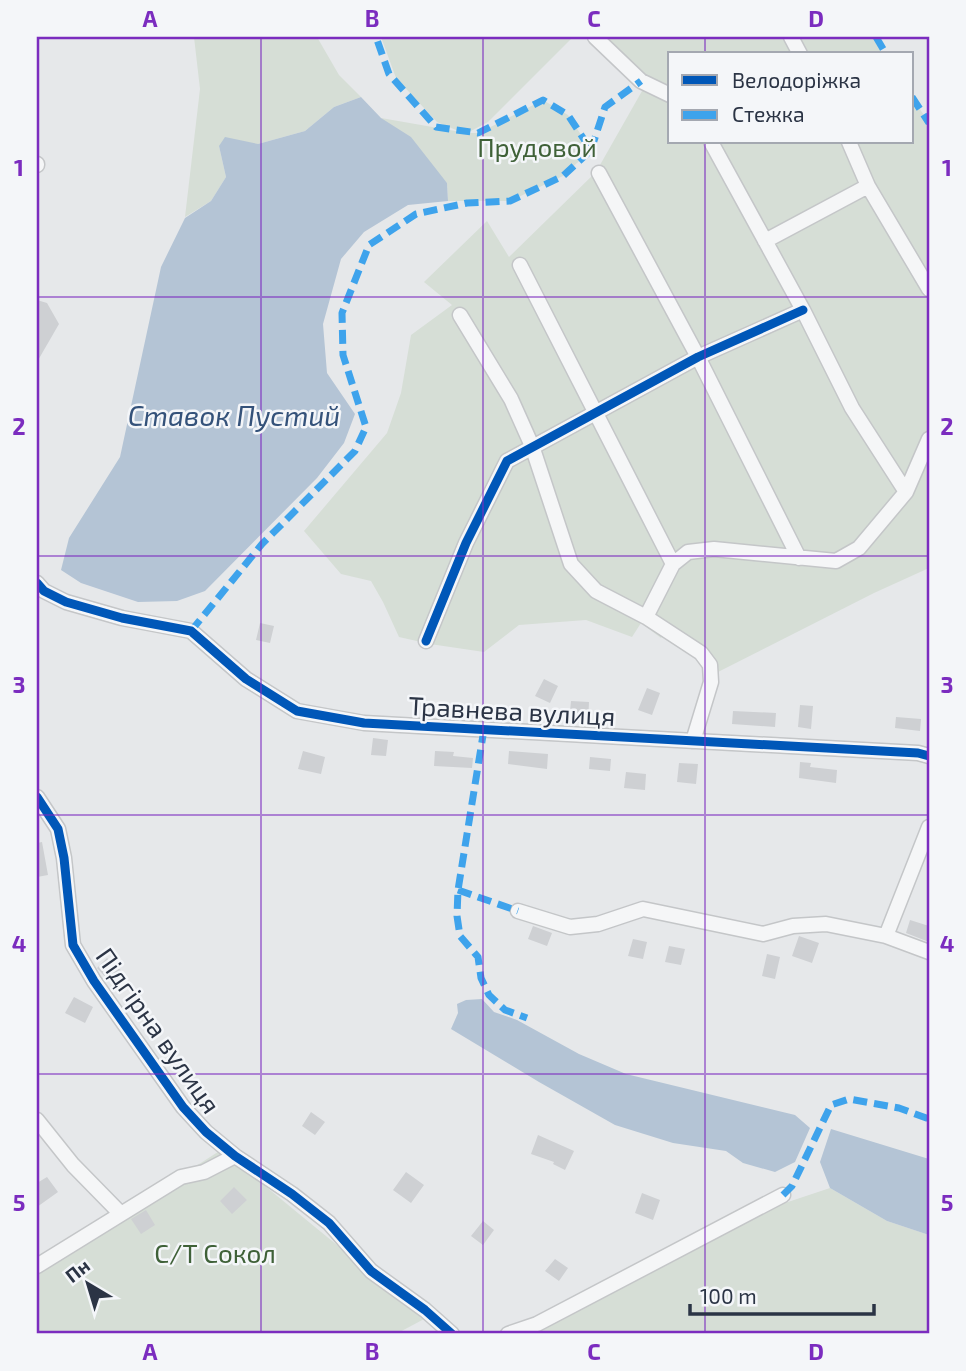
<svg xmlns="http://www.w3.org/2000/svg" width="966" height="1371" viewBox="0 0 966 1371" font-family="'Exo 2',sans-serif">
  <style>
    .green { fill: #d6ded6 }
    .water { fill: #b4c4d5 }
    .building { fill: #ced0d3 }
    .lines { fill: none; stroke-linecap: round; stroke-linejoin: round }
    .minor-casing { stroke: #c4c6c8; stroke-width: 17 }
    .minor { stroke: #f5f6f7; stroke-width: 14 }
    .quiet { stroke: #3ea3ec; stroke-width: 7; stroke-dasharray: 14 7; stroke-linecap: butt }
    .cycleway-casing { stroke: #f4f6f9; stroke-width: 13 }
    .cycleway { stroke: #0057b8; stroke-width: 9 }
    .grid { fill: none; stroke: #7b2cbf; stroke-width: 2; stroke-opacity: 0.55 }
    .labels { text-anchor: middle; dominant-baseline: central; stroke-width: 5; stroke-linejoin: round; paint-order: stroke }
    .park-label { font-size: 26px; fill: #3f6138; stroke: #f4f6f9 }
    .street-label { font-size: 26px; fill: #2b3445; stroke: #f4f6f9 }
    .water-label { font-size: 28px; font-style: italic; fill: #34527a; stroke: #f4f6f9 }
    .neatline { fill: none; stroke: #7b2cbf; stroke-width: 2.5 }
    .grid-label { font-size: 23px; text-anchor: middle; font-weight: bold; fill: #7b2cbf }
  </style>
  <rect width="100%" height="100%" fill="#e6e8ea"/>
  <path class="green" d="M194 37H317L339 75 361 97 334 107 305 131 258 144 219 146 226 177 211 201 185 217 200 89Z
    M381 37H573L488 122 467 133H479L543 100 568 115 591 150 563 176 510 201H448L447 183 381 118 461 132 437 122 396 78Z
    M592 37H872L883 54H670V142H912V97L929 123V568L874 593 718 672 708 652 670 626 661 638 641 623 632 637 586 620 519 625 484 652 430 644 399 637 383 602 371 581 341 574 304 531 387 433 401 393 411 335 452 305 424 282 487 221 509 257 596 172 646 84Z
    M221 1150 426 1318 396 1334H37V1268Z
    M830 1188 887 1221 929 1235V1334H530L770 1208Z"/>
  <path class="water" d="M361 97 381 118 411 137 447 183 448 201 408 205 364 232 341 259 323 324 327 373 355 414 344 443 317 478 205 591 177 601 138 602 81 583 61 570 69 538 120 457 161 267 185 218 211 201 226 177 219 146 225 137 258 144 305 131 334 107Z
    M482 999 494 1012 517 1020 579 1054 626 1074 795 1115 810 1128 795 1162 775 1172 743 1163 726 1151 673 1143 615 1125 539 1082 451 1029 458 1013 457 1004 466 1000Z
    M831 1129 929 1159V1235L887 1221 830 1188 820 1162Z"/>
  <path class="building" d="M37 300 47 303 59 324 37 362Z
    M260 623 274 626 270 643 256 640Z
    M544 679 558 686 550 703 535 696Z
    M647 688 660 693 652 715 638 710Z
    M571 701 589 702 588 723 569 722Z
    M800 705 813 706 811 729 798 727Z
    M733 711 776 713 775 727 732 724Z
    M896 717 921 719 920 731 895 728Z
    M373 738 388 740 386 756 371 755Z
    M303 751 325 757 321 774 298 769Z
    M435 751 454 752 453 756 473 758 472 768 434 766Z
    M509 751 548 754 547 769 508 764Z
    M590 757 611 759 610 771 589 769Z
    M800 762 811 763 810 767 837 770 836 783 799 778Z
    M679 763 698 764 696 784 677 782Z
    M626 772 646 774 645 790 624 788Z
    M42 842 48 875 37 877V843Z
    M910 920 929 926V942L906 933Z
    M533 926 552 933 547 946 528 939Z
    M799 936 819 943 812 963 792 956Z
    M633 939 647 942 643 959 628 956Z
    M669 946 685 949 681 965 665 962Z
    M767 954 780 957 775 979 762 976Z
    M107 958 125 974 114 986 97 968Z
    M74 997 93 1007 85 1023 65 1013Z
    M311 1112 325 1122 315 1135 302 1126Z
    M538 1135 574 1151 565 1170 553 1164 554 1162 531 1154Z
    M406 1172 424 1185 411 1203 393 1190Z
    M47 1177 58 1192 37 1207V1183Z
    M234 1187 247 1200 232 1214 220 1201Z
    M642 1193 660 1200 653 1220 635 1213Z
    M146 1210 155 1225 141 1234 131 1219Z
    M483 1221 494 1230 483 1245 471 1236Z
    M555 1259 568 1268 559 1281 545 1271Z"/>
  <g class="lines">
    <defs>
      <path id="minor" d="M595 37 641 81 670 95
        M791 37 800 54
        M711 142 803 310 852 408 906 492
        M849 142 868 186 929 289
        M37 165V164
        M599 173 698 357 799 558
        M765 241 868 186
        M520 265 673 564
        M460 315 511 399 532 446 571 564 596 591 646 617 701 653 710 665 711 682 693 741
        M37 583 44 591 66 602 122 618 191 631 246 679 297 711 364 723 918 753 929 756
        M646 617 673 564 688 552 714 549 836 561 859 548 906 492 929 439
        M426 641 466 543 507 461 698 357 803 310
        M37 797 58 829 64 858 73 945 94 981 183 1107 206 1132 235 1156 292 1194 329 1223 371 1271 425 1310 452 1334
        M518 911 570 927 598 924 643 909 763 934 793 926 826 924 886 936 929 952
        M886 936 929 827
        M37 1120 73 1165 121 1214
        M37 1266 181 1177 204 1172 235 1156
        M508 1334 537 1324 783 1195"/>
    </defs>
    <use href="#minor" class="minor-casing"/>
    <use href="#minor" class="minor"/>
    <path class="quiet" d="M876 37 886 54
      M912 97 929 123
      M591 150 605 107 641 81
      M191 631 262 544 355 451 366 427 343 355 342 313 369 245 416 214 467 203 510 201 563 176 591 150 568 115 543 100 478 133 436 127 389 74 376 37
      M484 729 458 890 457 916 460 936 478 957 481 978 489 995 505 1010 527 1018
      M458 890 518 911
      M783 1195 792 1186 831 1105 849 1099 899 1108 929 1119"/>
    <defs>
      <path id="cycleway" d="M37 583 44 591 66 602 122 618 191 631 246 679 297 711 364 723 918 753 929 756
        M426 641 466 543 507 461 698 357 803 310
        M37 797 58 829 64 858 73 945 94 981 183 1107 206 1132 235 1156 292 1194 329 1223 371 1271 425 1310 452 1334"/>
    </defs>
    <use href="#cycleway" class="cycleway-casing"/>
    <use href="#cycleway" class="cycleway"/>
  </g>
  <path class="grid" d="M261 37V1334M483 37V1334M705 37V54M705 142V1334M37 297H929M37 556H929M37 815H929M37 1074H929"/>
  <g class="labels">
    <g class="park-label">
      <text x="537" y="146">Прудовой</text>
      <text x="215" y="1252">С/Т Сокол</text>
    </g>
    <g class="street-label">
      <text transform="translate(512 710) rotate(3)">Травнева вулиця</text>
      <text transform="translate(159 1030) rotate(55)">Підгірна вулиця</text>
    </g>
    <g class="water-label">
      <text x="234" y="415">Ставок Пустий</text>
    </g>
  </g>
  <rect width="966" height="1371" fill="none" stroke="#f4f6f9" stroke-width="77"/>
  <rect x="668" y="52" width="245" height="91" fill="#f4f6f9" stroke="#a4a8b1" stroke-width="2"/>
  <rect x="682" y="75" width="35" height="10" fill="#0057b8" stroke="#a4a8b1" stroke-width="2"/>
  <text x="732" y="88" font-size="21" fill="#2b3445">Велодоріжка</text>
  <rect x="682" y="110" width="35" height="10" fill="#3ea3ec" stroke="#a4a8b1" stroke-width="2"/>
  <text x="732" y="122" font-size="21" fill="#2b3445">Стежка</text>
  <g transform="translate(88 1284) rotate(322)" stroke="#f4f6f9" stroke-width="5" paint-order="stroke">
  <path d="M0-5L12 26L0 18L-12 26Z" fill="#2b3445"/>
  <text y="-10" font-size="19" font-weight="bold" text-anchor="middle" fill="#2b3445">Пн</text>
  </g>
  <path d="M690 1304v10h184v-10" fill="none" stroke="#2b3445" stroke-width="3.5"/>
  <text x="700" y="1304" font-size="21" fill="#2b3445" stroke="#f4f6f9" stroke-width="5" paint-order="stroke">100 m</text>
  <rect x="38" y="38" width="890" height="1294" class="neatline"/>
  <g class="grid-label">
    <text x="150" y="27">A</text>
    <text x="372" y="27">B</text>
    <text x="594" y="27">C</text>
    <text x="816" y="27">D</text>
    <text x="19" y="176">1</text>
    <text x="947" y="176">1</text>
    <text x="19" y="435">2</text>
    <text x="947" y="435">2</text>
    <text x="19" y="693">3</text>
    <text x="947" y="693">3</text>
    <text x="19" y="952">4</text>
    <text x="947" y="952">4</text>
    <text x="19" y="1211">5</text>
    <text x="947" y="1211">5</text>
    <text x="150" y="1360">A</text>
    <text x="372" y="1360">B</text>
    <text x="594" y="1360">C</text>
    <text x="816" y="1360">D</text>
  </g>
</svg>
